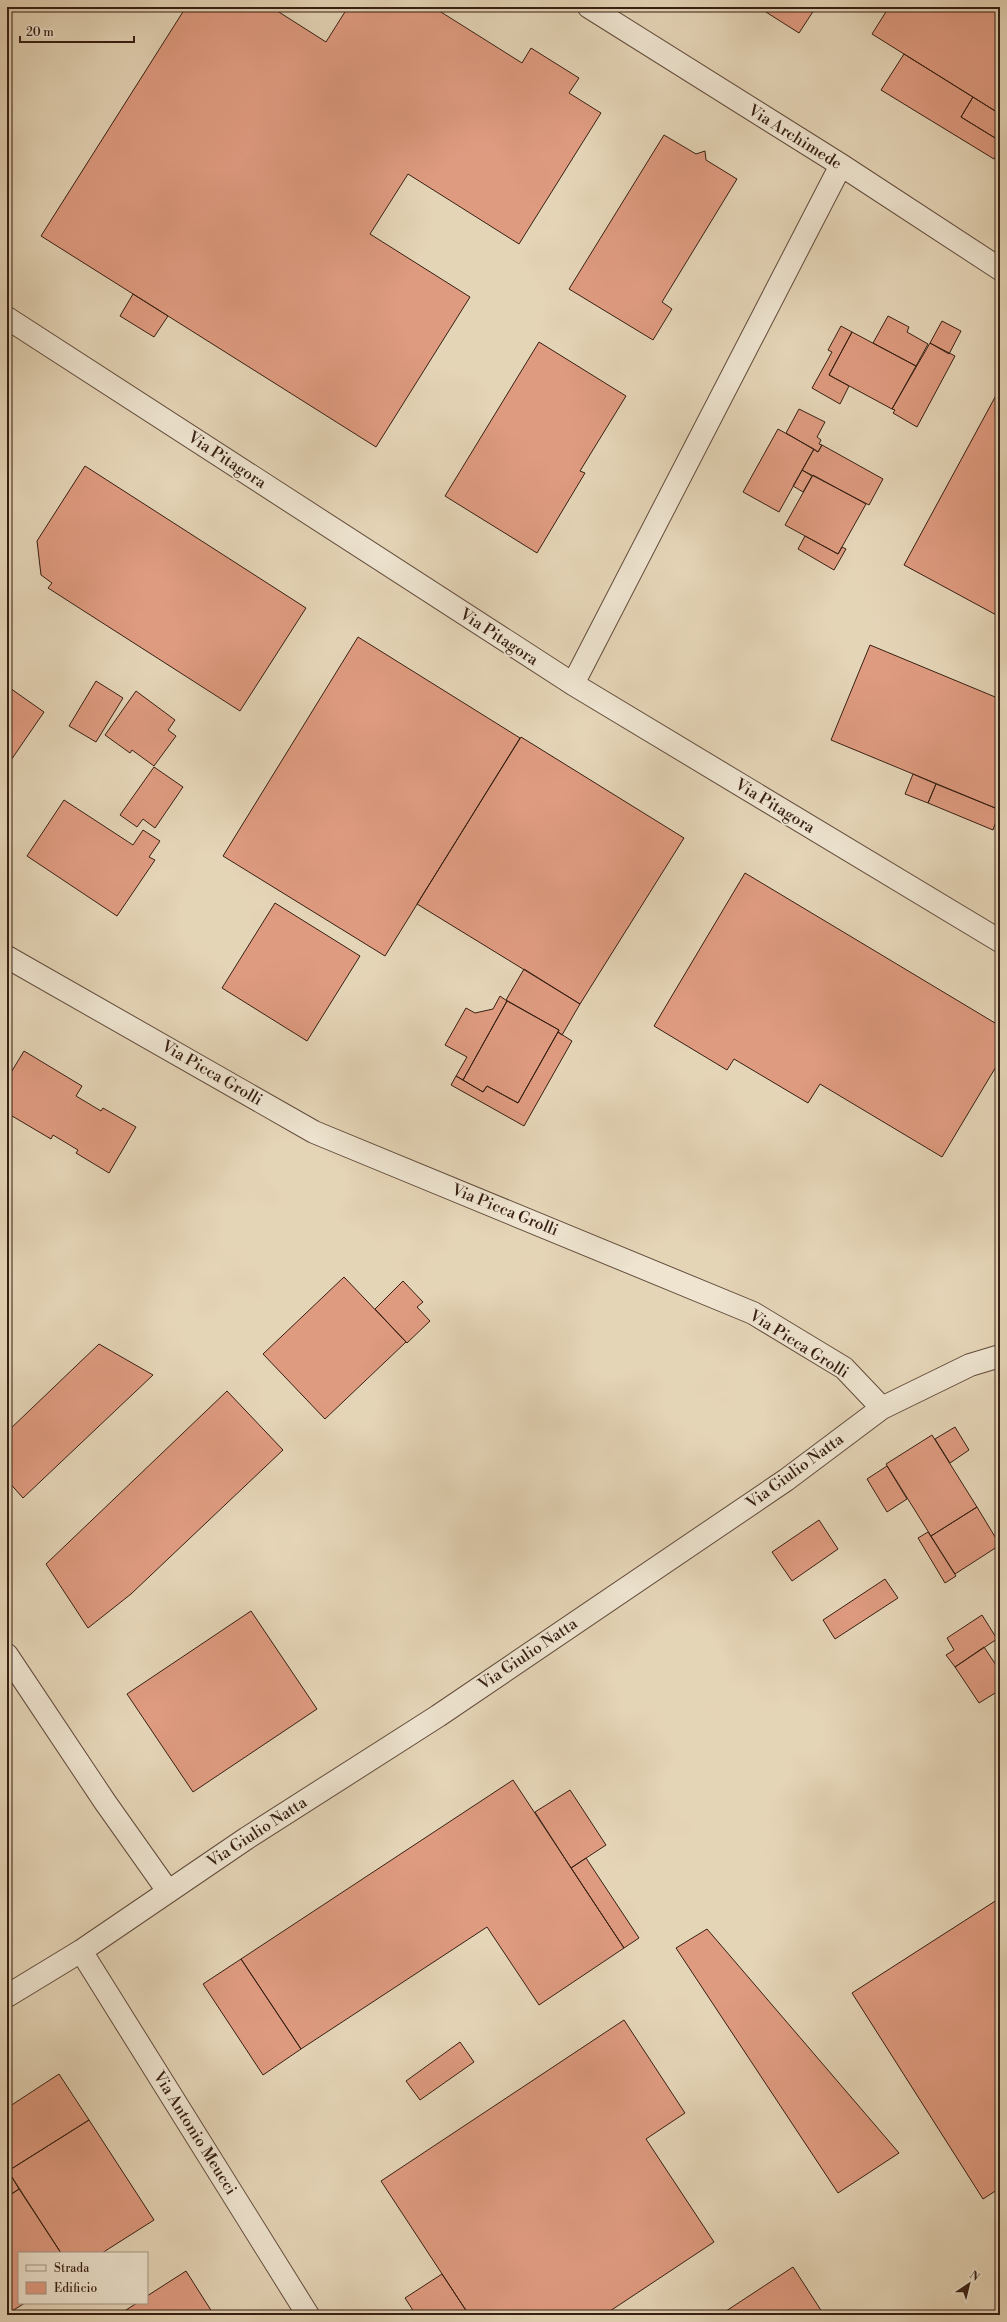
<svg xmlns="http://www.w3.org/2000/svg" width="1007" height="2322" viewBox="0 0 1007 2322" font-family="'Libre Bodoni',serif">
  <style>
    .building { fill: #df9b80; stroke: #371f13 }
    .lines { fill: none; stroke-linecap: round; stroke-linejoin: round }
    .minor-casing { stroke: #624c3c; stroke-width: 24 }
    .minor { stroke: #eee4d0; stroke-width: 22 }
    .labels { text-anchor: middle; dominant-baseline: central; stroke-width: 3.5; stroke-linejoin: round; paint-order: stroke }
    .street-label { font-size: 16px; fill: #371f13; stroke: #eee4d0 }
  </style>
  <rect width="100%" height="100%" fill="#e5d5b7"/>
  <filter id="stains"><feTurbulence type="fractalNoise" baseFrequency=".005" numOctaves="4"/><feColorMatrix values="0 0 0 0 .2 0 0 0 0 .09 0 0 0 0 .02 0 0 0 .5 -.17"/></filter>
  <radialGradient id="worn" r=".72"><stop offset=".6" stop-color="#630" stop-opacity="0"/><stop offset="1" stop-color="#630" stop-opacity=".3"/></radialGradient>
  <path class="building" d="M186 7H271L326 42 348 7H433L522 63 531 48 579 78 569 93 601 113 519 244 408 174 370 234 470 297 376 447 41 236Z
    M758 7H816L799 33Z
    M889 7H1000V114L872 34Z
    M904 54 973 97 961 117 1000 141V150L994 159 881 90Z
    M973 97 1000 114V141L961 117Z
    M664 135 696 154 705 151 706 160 737 179 662 302 672 309 653 340 569 289Z
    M133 294 168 316 154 337 120 316Z
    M888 316 909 327 907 332 928 344 916 366 873 343Z
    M942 321 961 331 949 354 930 343Z
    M841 326 852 332 829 375 849 386 840 404 812 388 832 352 828 350Z
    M852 332 916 366 892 409 829 375Z
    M539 342 626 396 580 471 585 473 537 553 445 496Z
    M930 343 955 356 917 427 893 413 895 410 892 409Z
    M1000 388V617L904 565Z
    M799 409 825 422 817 437 821 440 819 444 822 445 818 452 786 433Z
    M778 429 814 449 779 512 743 492Z
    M822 445 883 479 869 505 802 470 814 449 818 452Z
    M85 466 306 608 240 711 48 588 52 583 41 575 37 541Z
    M802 470 812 476 803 492 793 486Z
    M813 475 866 504 838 554 785 525Z
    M805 536 838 554 842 547 846 549 834 570 798 549Z
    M358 637 520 738 385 956 223 856Z
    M870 645 1000 699V810L831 740Z
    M96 681 123 698 96 742 69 726Z
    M7 686 44 712 7 766Z
    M136 691 175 720 168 730 176 736 154 766 132 750 130 753 105 735Z
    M521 737 684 838 580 1004 417 904Z
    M154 767 183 787 155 828 143 819 137 827 120 815Z
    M913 774 936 784 928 803 905 794Z
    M936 784 1000 810 993 830 928 803Z
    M64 800 133 845 143 830 160 841 149 857 155 860 117 916 27 856Z
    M745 873 1000 1026V1060L942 1157 820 1084 808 1103 734 1059 727 1070 654 1026Z
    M275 903 360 956 307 1041 222 988Z
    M524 969 580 1004 562 1035 558 1032 559 1030 506 1000Z
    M500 996 507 1001 463 1080 456 1076 467 1057 445 1045 466 1008 475 1013 493 1009Z
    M507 1001 559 1030 518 1103 487 1086 483 1092 463 1080Z
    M558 1032 572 1041 524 1126 451 1085 456 1076 483 1092 487 1086 518 1103Z
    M24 1051 82 1086 76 1096 101 1111 103 1108 136 1127 109 1173 76 1153 78 1150 53 1135 51 1139 7 1113V1079Z
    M344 1277 406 1342 325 1419 263 1354Z
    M403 1281 423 1302 417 1307 430 1321 407 1343 375 1309Z
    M99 1344 153 1375 23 1498 7 1480V1432Z
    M227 1391 283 1450 131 1594 88 1628 46 1564Z
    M955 1427 969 1450 950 1463 935 1439Z
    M932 1435 977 1507 931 1536 886 1464Z
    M887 1466 907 1499 887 1512 867 1479Z
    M977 1507 1000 1545 955 1574 931 1536Z
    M819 1520 838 1549 792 1581 772 1552Z
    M928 1532 956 1576 945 1583 918 1538Z
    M885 1579 898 1598 835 1639 823 1620Z
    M251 1611 317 1709 193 1792 127 1694Z
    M982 1615 997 1639 955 1667 946 1655 954 1650 947 1638Z
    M984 1647 1000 1671V1690L979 1703 955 1667Z
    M513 1780 624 1948 539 2005 487 1927 301 2049 241 1959Z
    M570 1790 606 1845 571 1868 535 1812Z
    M586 1858 639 1938 624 1948 571 1868Z
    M1000 1898V2188L983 2199 852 1993Z
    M707 1929 899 2153 838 2193 676 1948Z
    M241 1959 301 2049 263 2075 203 1984Z
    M624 2020 685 2113 646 2139 714 2242 604 2315H469L381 2181Z
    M460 2042 474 2062 420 2100 406 2081Z
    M59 2074 89 2120 8 2171 7 2108Z
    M89 2120 154 2220 102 2253H61L8 2171Z
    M7 2169 19 2189 7 2197Z
    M19 2189 61 2253H19V2303H25L7 2314V2197Z
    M793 2267 824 2315H720Z
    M186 2271 214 2315H118L137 2303H147V2296Z
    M442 2274 469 2315H416L405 2298Z"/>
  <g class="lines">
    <defs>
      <path id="minor" d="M589 7 841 165 1000 269
        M7 318 573 684 1000 941
        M573 684 841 165
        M7 957 314 1132 753 1313 844 1368 882 1408
        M7 1655 105 1802 168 1891
        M81 1951 308 2315
        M7 1996 81 1951 247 1838 438 1716 786 1480 882 1408 970 1365 1000 1356"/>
    </defs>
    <use href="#minor" class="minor-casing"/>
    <use href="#minor" class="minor"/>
  </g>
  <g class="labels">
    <g class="street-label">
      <text transform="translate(795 137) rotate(32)">Via Archimede</text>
      <text transform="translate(227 460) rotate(33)">Via Pitagora</text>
      <text transform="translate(499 637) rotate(33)">Via Pitagora</text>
      <text transform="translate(775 806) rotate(31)">Via Pitagora</text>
      <text transform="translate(212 1073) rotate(30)">Via Picca Grolli</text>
      <text transform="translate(505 1210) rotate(22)">Via Picca Grolli</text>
      <text transform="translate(799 1344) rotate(32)">Via Picca Grolli</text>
      <text transform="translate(795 1471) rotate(-36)">Via Giulio Natta</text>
      <text transform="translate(528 1654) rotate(-34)">Via Giulio Natta</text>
      <text transform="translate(257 1832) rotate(-33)">Via Giulio Natta</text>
      <text transform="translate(195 2133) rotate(58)">Via Antonio Meucci</text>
    </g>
  </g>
  <rect width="1007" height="2322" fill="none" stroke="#e5d5b7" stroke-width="24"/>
  <rect x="8" y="8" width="991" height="2306" fill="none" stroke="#371f13" stroke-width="2"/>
  <rect x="12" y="12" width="983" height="2298" fill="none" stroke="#371f13"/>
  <rect x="18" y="2252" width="130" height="52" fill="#eee4d0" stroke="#a59584"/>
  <rect x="26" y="2265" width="20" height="6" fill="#eee4d0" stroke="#a59584"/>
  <text x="54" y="2272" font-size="12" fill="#371f13">Strada</text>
  <rect x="26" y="2282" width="20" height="12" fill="#df9b80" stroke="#a59584"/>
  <text x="54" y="2292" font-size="12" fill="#371f13">Edificio</text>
  <g transform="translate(969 2284) rotate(35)" stroke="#eee4d0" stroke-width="3" paint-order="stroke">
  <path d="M0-3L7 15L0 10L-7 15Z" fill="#371f13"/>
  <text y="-6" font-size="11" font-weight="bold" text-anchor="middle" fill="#371f13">N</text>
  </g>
  <path d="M20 36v6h114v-6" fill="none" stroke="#371f13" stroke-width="2"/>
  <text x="26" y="36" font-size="12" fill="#371f13" stroke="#eee4d0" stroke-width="3" paint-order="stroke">20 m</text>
  <rect width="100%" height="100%" filter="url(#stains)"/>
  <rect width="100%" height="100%" fill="url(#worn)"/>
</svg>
